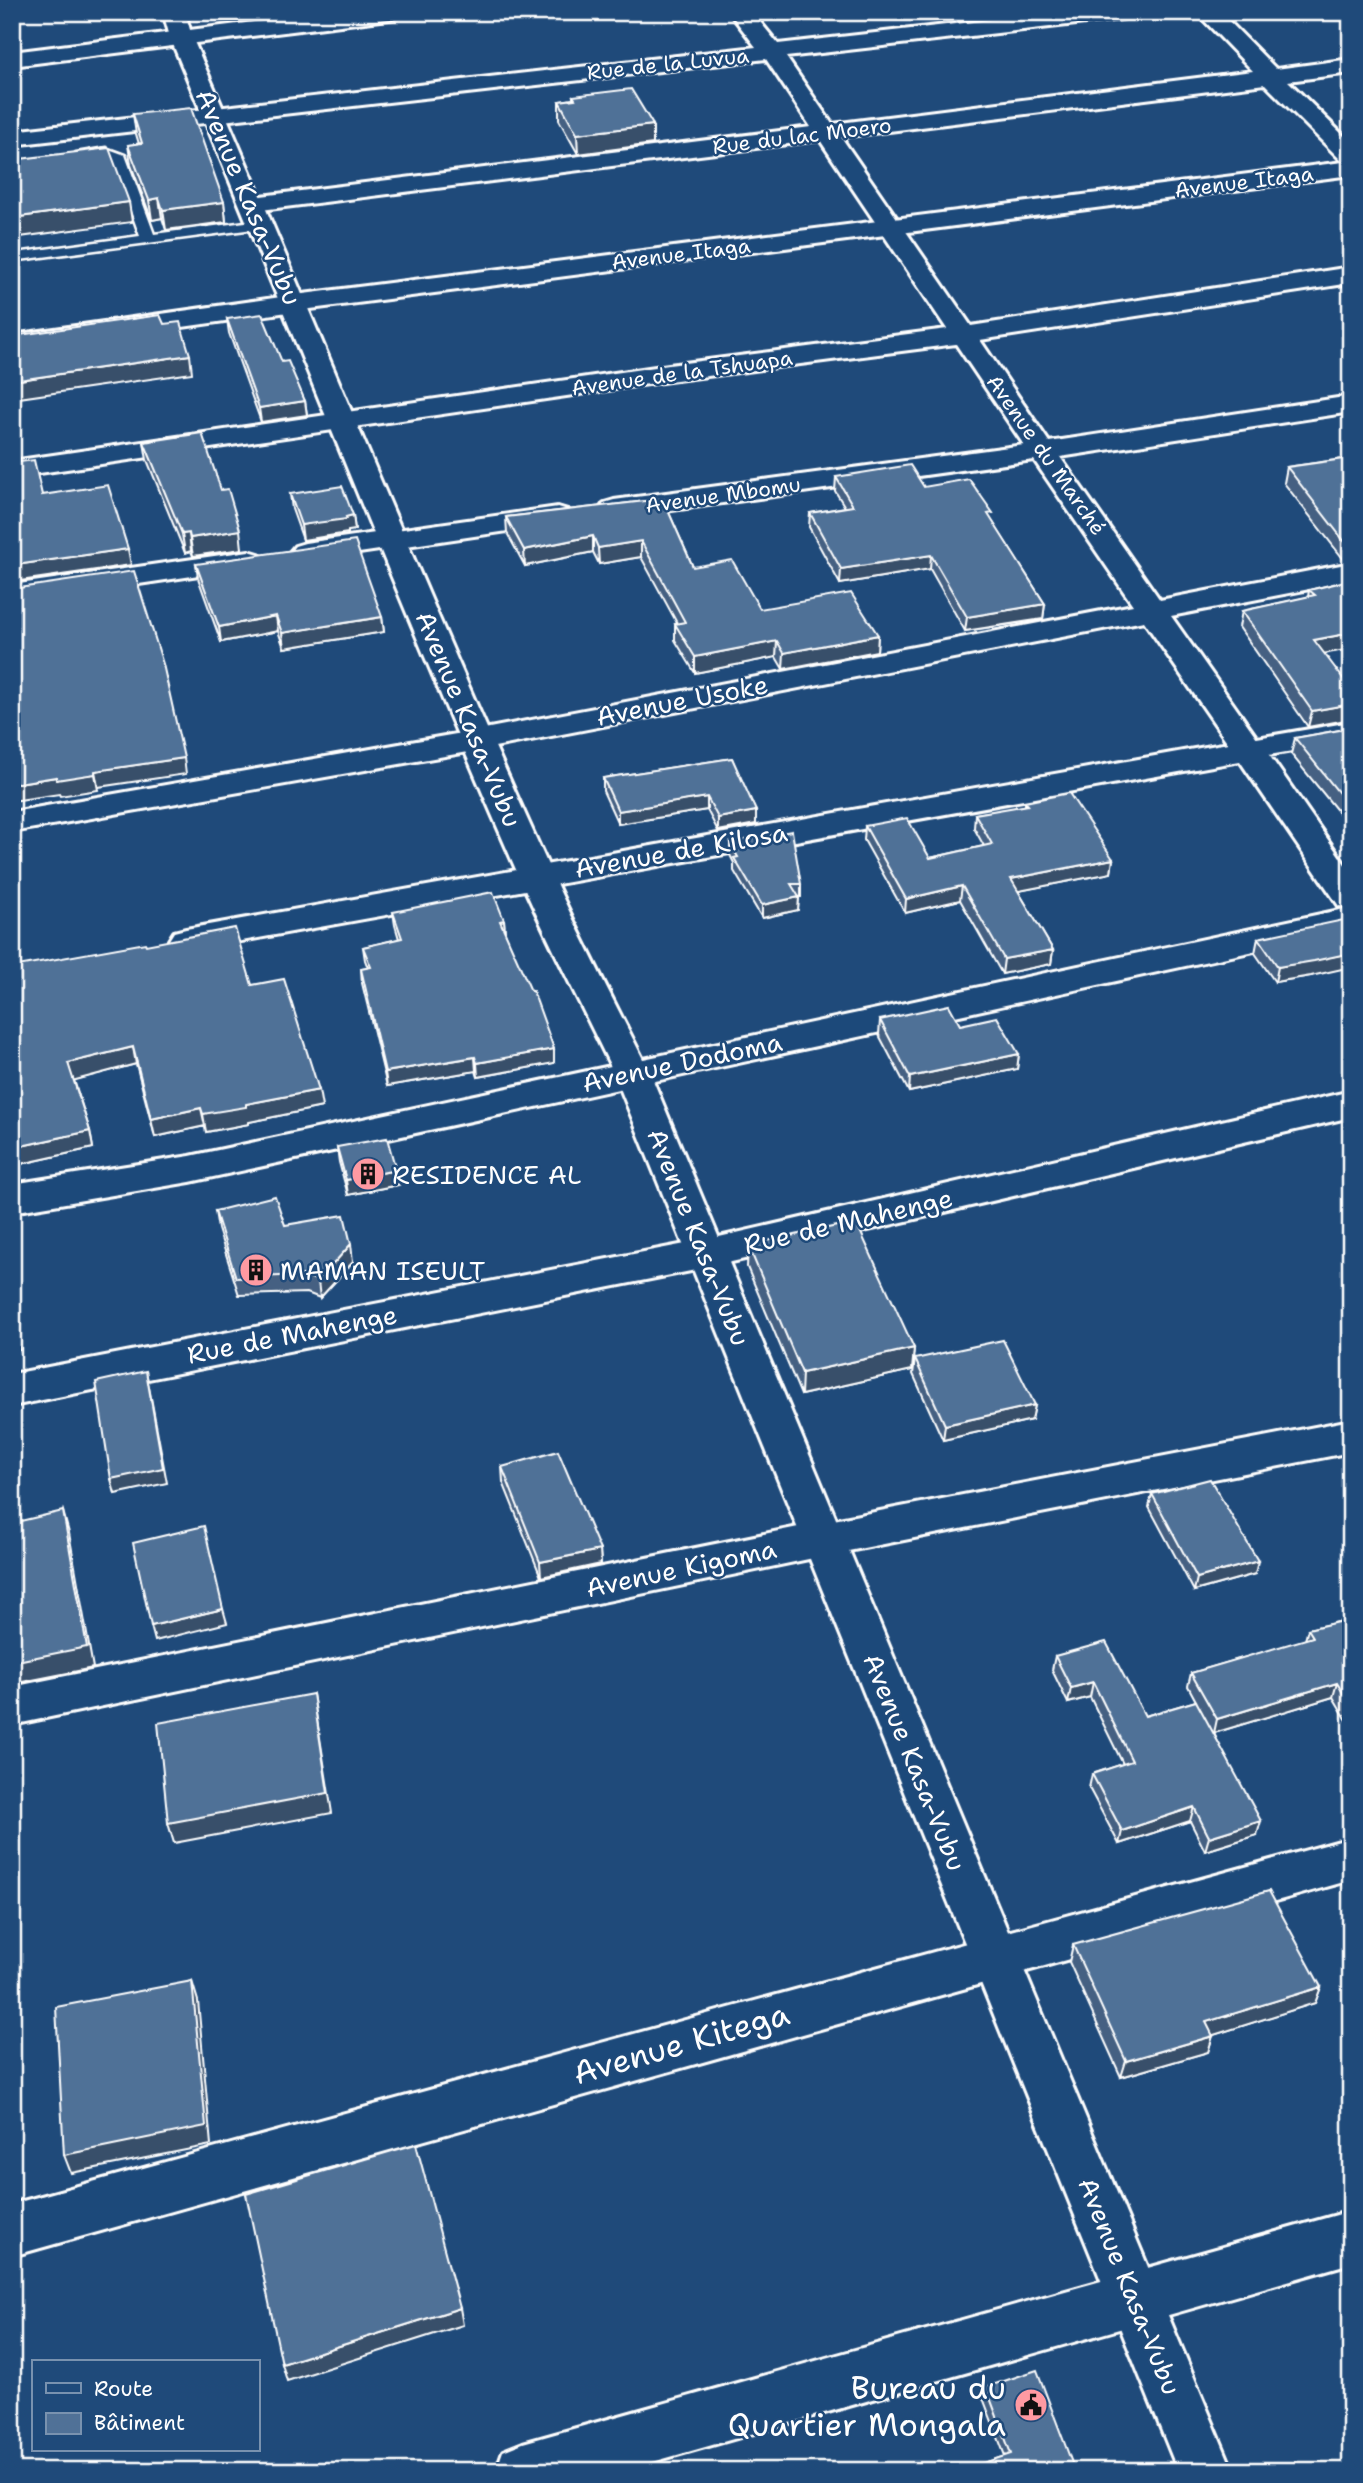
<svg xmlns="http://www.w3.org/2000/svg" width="1363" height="2483" viewBox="0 0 1363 2483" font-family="'Shantell Sans',sans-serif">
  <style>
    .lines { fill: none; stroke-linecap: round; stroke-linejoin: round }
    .lane-casing { stroke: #fff; stroke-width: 5 }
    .street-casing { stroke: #fff; stroke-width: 6 }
    .secondary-casing { stroke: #fff; stroke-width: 6 }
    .primary-casing { stroke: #fff; stroke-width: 6 }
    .lane { fill: #1f4a7a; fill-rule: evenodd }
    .street { fill: #1f4a7a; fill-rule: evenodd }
    .secondary { fill: #1f4a7a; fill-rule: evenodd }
    .primary { fill: #1f4a7a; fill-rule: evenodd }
    .wall { fill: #456182; stroke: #fff; stroke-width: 2 }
    .shaded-wall { fill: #384f6a; stroke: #fff; stroke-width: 2 }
    .building { fill: #507197; stroke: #fff; stroke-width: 2 }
    .labels { text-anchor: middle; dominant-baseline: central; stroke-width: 5; stroke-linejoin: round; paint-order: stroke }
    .far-street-label { font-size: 21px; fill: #fff; stroke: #1f4a7a }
    .street-label { font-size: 26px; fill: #fff; stroke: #1f4a7a }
    .poi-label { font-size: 26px; fill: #fff; stroke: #1f4a7a; text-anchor: start }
    .near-street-label { font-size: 32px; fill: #fff; stroke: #1f4a7a }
    .near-poi-label { font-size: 32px; fill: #fff; stroke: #1f4a7a; text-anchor: end }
  </style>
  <rect width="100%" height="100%" fill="#1f4a7a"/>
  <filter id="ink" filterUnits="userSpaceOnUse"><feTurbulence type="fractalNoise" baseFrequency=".0143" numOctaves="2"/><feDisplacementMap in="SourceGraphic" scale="14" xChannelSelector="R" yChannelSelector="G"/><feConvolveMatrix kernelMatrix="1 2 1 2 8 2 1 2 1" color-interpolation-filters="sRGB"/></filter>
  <g filter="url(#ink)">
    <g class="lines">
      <defs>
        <path id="lane" d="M106 148 125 155 154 234 261 220 268 224 261 228 12 261V253H16L140 236 112 158 81 160 74 156 76 153Z"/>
        <path id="street" d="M334 12H400L397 17 389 19 12 66V52Z
          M729 12H752L778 44 1061 12H1132L1129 17 1121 19 786 57 832 124 1253 71 1196 12H1220L1276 69 1351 59V73L1288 81 1351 143V164L1343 162 1265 84 841 137 971 326 1351 267V283L980 340 1049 442 1351 396V412L1060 457 1160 600 1351 563V581L1171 616 1257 738 1351 722V741L1269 755 1351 873V930L190 1182 12 1212V1184L190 1156 1349 908 1339 906 1240 761 186 951 174 948 169 940 174 932 186 929 1228 743 1144 621 479 750 12 832V812L479 730 1133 605 1034 460 614 518 604 515 600 509 604 503 614 500 1024 445 956 344 669 381 12 477V461L669 365 947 329 820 140 253 211 244 209 241 204 244 199 253 197 811 127 766 59 12 145V131L756 47Z
          M558 507 568 510 572 516 568 522 305 561 295 558 290 552 295 546 305 543Z
          M249 551 259 554 264 560 259 566 12 603V585Z
          M1351 1091V1117L706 1268 12 1406V1374L706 1240Z
          M1351 1420V1452L823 1556 12 1725V1687L823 1522Z
          M1351 1838V1880L12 2256V2204Z
          M1351 2211V2263L621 2471H496L503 2451 523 2443Z"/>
        <path id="secondary" d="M1351 161V175L295 311 12 351V335L295 295Z"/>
        <path id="primary" d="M163 12H185L192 37C313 315 426 597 552 874 582 941 617 1007 650 1073L1233 2471H1178L614 1073C582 1007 548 941 518 874 396 597 287 315 170 37Z"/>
      </defs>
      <use href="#lane" class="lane-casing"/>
      <use href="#street" class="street-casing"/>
      <use href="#secondary" class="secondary-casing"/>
      <use href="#primary" class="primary-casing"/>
      <use href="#lane" class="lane"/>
      <use href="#street" class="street"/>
      <use href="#secondary" class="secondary"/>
      <use href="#primary" class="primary"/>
    </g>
    <path class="wall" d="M573 96 653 125V144L578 154 559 120V101L573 99Z
      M133 114 224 202 226 222 166 230 162 218 152 220 131 165 128 145 139 144 136 134Z
      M227 319 282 362 305 401 307 415 261 422 229 333Z
      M144 442 221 490 242 549 193 556 191 551 185 553 147 460Z
      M1351 458V561H1345L1284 483 1287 467Z
      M836 477 924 487 992 521 1045 604 1043 619 965 631 930 569 840 584 809 527 810 513 845 507 835 491Z
      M290 494 353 515 355 530 348 531V533L303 540 292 509Z
      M663 499 693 567 760 609 878 635 877 651 783 669 776 657 695 673 675 640V624L677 623 641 557 599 564 593 552 525 566 507 533 506 517Z
      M196 564 382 617 384 632 284 648 278 631 221 642 198 578Z
      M1351 573V649L1324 653 1351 704V720L1308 727 1239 627 1242 611 1308 597 1309 590 1349 580Z
      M1351 728V811L1340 814 1291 754 1295 738Z
      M732 758 756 824 718 831 707 810 618 824 603 791V778Z
      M1025 802 1113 859 1111 873 1018 891 1053 950 1051 964 1002 974 960 900 905 913 864 840 865 826 930 858 984 846 974 828 975 814 1025 806Z
      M730 843 801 884V897H799L798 910 762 918 734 871V863L730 855Z
      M393 912 504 920 505 932 554 1063 478 1077 476 1071 387 1086 362 983 361 969 368 968 365 960 363 947 399 939 395 925Z
      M1258 938 1311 976 1275 982 1255 953Z
      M146 945 252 985 322 1107 249 1122V1124L206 1132 205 1126 155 1137 136 1064 74 1080 90 1131 93 1148 12 1166Z
      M880 1020 1019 1054 1017 1069 909 1092 879 1035Z
      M337 1147 398 1185 348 1195 339 1162Z
      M215 1211 285 1225 353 1262 320 1298 307 1293 239 1295 218 1229Z
      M748 1245 914 1348 912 1370 801 1395 747 1267Z
      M915 1359 1035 1405 1032 1420 943 1440 913 1374Z
      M502 1467 600 1550 601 1564 541 1577 503 1482Z
      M1152 1494 1255 1574 1194 1591 1149 1507Z
      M1351 1619V1727L1333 1697 1214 1733 1257 1835 1205 1851 1190 1821 1119 1844 1089 1788 1092 1774 1123 1764 1090 1697 1068 1703 1052 1670 1055 1656 1145 1716 1196 1701 1188 1686 1191 1673 1305 1640 1308 1629Z
      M1073 1945 1321 1987 1315 2003 1213 2035 1208 2052 1121 2077 1069 1962Z
      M986 2387 1075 2471H968L969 2468 1005 2456 983 2398Z"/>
    <path class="shaded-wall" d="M653 125V144L578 154 577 134Z
      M159 198 162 218 152 220 149 200Z
      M129 202 132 222 12 238V218Z
      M224 202 226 222 166 230 163 210Z
      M190 355 192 373 12 399V381Z
      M305 401 307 415 261 422 259 408Z
      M353 515 355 530 348 531V533L303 540 301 525Z
      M240 530 242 549 193 556 190 538Z
      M189 533 191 551 185 553 182 534Z
      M593 536V552L525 566 524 550Z
      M641 541V557L599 564 598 548Z
      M128 549 131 565 20 581 16 565Z
      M931 555 930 569 840 584 841 569Z
      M1045 604 1043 619 965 631 967 617Z
      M276 616 278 631 221 642 219 627Z
      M382 617 384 632 284 648 282 633Z
      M1351 633V649L1311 656 1314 640Z
      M878 635 877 651 783 669 784 653Z
      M777 641 776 657 695 673V657Z
      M1351 704V719L1308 727 1312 711Z
      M184 758 186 774 98 787 95 771Z
      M95 774 98 790 60 796 59 794 12 801V784L56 777Z
      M1351 796V811L1340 814 1343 798Z
      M707 797V810L618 824V811Z
      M756 811V824L718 831V818Z
      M1113 859 1111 873 1009 893 1011 879Z
      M962 886 960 900 905 913 906 899Z
      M799 897 798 910 762 918V905Z
      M504 920 505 934 500 921Z
      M1053 950 1051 964 1002 974 1004 959Z
      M1351 953V967L1311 976 1275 982 1278 967Z
      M133 1047 136 1064 72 1081 68 1063Z
      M554 1049V1063L478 1077 477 1063Z
      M1019 1054 1017 1069 909 1092 910 1077Z
      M475 1057 476 1071 387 1086 385 1072Z
      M319 1090 322 1107 249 1122V1124L206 1132 203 1114 246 1104Z
      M201 1108 205 1126 155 1137 151 1119Z
      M90 1131 93 1148 12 1166V1148Z
      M396 1170 398 1185 348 1195 346 1180Z
      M351 1244 353 1262 320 1298 318 1281Z
      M12 1310 20 1350 12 1352Z
      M914 1348 912 1370 801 1395 802 1373Z
      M146 1371 167 1483 115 1494 111 1479Z
      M1035 1405 1032 1420 943 1440 945 1425Z
      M63 1511 69 1533 93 1668 12 1684V1662Z
      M600 1550 601 1564 541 1577 540 1562Z
      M1258 1561 1255 1574 1194 1591 1197 1578Z
      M223 1609 227 1623 155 1641 151 1626Z
      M1093 1682 1090 1697 1068 1703 1071 1688Z
      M1337 1683 1333 1697 1214 1733 1217 1719Z
      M313 1694 332 1813 174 1843 168 1823Z
      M1194 1807 1190 1821 1119 1844 1122 1831Z
      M1261 1821 1257 1835 1205 1851 1209 1837Z
      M192 1981 198 2001 211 2145 71 2173 64 2155Z
      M1321 1987 1315 2003 1201 2039 1206 2022Z
      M1213 2036 1208 2052 1121 2077 1126 2061Z
      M460 2308 463 2325 287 2381 282 2364Z"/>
    <path class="building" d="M631 89 653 125 577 134 559 101 575 99 573 96Z
      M191 108 224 202 163 210 159 198 149 200 128 145 142 143 133 114Z
      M109 148 129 202 12 218V160Z
      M262 314 282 362 288 361 305 401 259 408 227 319Z
      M160 315 164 324 180 322 190 355 12 381V336Z
      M202 433 221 490 228 489 240 530 190 538 189 533 182 534 144 442Z
      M1351 458V546H1348L1287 467Z
      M34 460 42 495 108 485 128 549 16 565 12 545V463Z
      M910 465 924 487 969 479 993 513 988 514 1045 604 967 617 931 555 841 569 810 513 853 506 836 477Z
      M342 486 353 515 346 517 347 519 301 525 290 494Z
      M663 499 693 567 732 560 760 609 851 593 878 635 784 653 777 641 695 657 675 624 685 622 641 541 598 548 593 536 524 550 506 517Z
      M355 541 382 617 282 633 276 616 219 627 196 564Z
      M134 571 163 664 184 758 95 771V774L56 780V777L12 784V589Z
      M1351 580V633L1314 640 1351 689V704L1312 711 1242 611 1315 595 1309 590Z
      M1351 728V796L1343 798 1295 738Z
      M732 758 756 811 718 818 707 797 618 811 603 778Z
      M1069 793 1113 859 1011 879 1053 950 1004 959 962 886 906 899 865 826 907 818 930 858 992 844 975 814 1028 805 1025 802Z
      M792 831 801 884H791L799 897 762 905 734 858 738 857 730 843Z
      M493 892 504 920 500 921 531 991H533L554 1049 477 1063 475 1057 385 1072 361 969 371 967 363 947 402 938 393 912Z
      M1348 919 1351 922V953L1314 961 1278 967 1258 938Z
      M235 928 252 985 284 979 319 1090 246 1104V1107L203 1114 201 1108 151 1119 133 1047 68 1063 90 1131 12 1148V967L145 943 146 945Z
      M949 1005 960 1025 997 1017 1019 1054 910 1077 880 1020Z
      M387 1138 396 1170 346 1180 337 1147Z
      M275 1196 285 1225 344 1215 351 1244 318 1281 304 1275 236 1278 215 1211Z
      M856 1222 914 1348 802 1373 748 1245Z
      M12 1317 15 1332 12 1333Z
      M1003 1340 1035 1405 945 1425 915 1359Z
      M146 1371 163 1468 111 1479 96 1382Z
      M558 1451 600 1550 540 1562 502 1467Z
      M1210 1479 1258 1561 1197 1578 1152 1494Z
      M63 1511 87 1647 12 1662V1523Z
      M204 1526 223 1609 151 1626 133 1543Z
      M1351 1619V1706L1337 1683 1217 1719 1191 1673 1313 1637 1308 1629Z
      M1106 1642 1145 1716 1196 1701 1261 1821 1209 1837 1194 1807 1122 1831 1092 1774 1132 1761 1093 1682 1071 1688 1055 1656Z
      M313 1694 328 1793 168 1823 158 1723Z
      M1269 1891 1321 1987 1206 2022 1213 2036 1126 2061 1073 1945Z
      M192 1981 206 2126 64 2155 56 2007Z
      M416 2144 460 2308 282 2364 246 2194Z
      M1037 2370 1075 2471H970L969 2468 1011 2454 986 2387Z"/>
  </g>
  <defs>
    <symbol id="building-disc" viewBox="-11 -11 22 22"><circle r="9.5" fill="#ff9aa2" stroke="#1f4a7a"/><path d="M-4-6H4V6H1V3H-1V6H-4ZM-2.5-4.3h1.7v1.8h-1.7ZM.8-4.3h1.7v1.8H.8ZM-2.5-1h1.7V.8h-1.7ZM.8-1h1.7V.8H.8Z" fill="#111"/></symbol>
    <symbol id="civic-disc" viewBox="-11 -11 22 22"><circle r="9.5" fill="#ff9aa2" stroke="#1f4a7a"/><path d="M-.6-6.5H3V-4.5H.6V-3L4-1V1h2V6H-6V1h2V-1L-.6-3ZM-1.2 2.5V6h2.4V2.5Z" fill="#111"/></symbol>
  </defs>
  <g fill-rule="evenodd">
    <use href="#building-disc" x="349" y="1155" width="38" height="38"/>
    <use href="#building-disc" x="237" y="1251" width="38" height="38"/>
    <use href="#civic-disc" x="1012" y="2386" width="38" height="38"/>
  </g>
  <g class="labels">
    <g class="far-street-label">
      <text transform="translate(668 64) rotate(-6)">Rue de la Luvua</text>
      <text transform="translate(802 136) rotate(-7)">Rue du lac Moero</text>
      <text transform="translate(1244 182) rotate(-7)">Avenue Itaga</text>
      <text transform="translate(681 254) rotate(-7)">Avenue Itaga</text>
      <text transform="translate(682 373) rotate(-8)">Avenue de la Tshuapa</text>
      <text transform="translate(1046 455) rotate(55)">Avenue du Marché</text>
      <text transform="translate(723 495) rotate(-8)">Avenue Mbomu</text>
    </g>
    <g class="street-label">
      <text transform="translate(249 197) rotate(67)">Avenue Kasa-Vubu</text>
      <text transform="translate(682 700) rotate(-11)">Avenue Usoke</text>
      <text transform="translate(469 719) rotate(67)">Avenue Kasa-Vubu</text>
      <text transform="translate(681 850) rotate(-10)">Avenue de Kilosa</text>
      <text transform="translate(682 1062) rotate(-12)">Avenue Dodoma</text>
      <text transform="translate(848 1221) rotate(-13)">Rue de Mahenge</text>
      <text transform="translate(699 1237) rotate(68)">Avenue Kasa-Vubu</text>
      <text transform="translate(292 1334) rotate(-11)">Rue de Mahenge</text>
      <text transform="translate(681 1568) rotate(-12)">Avenue Kigoma</text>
      <text transform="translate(915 1762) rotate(68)">Avenue Kasa-Vubu</text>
      <text transform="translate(1130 2286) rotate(68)">Avenue Kasa-Vubu</text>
    </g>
    <g class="poi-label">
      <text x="392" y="1174">RESIDENCE AL</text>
      <text x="280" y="1270">MAMAN ISEULT</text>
    </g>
    <g class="near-street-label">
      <text transform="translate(681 2043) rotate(-16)">Avenue Kitega</text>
    </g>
    <g class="near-poi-label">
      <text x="1006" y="2387">Bureau du<tspan x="1006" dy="37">Quartier Mongala</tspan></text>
    </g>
  </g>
  <rect width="1363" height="2483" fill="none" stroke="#1f4a7a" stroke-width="42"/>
  <rect x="21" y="21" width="1321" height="2441" fill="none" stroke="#fff" stroke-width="2.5" filter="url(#ink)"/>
  <rect x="32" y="2360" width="228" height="91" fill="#1f4a7a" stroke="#7992af" stroke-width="2"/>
  <rect x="46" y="2383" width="35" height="10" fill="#1f4a7a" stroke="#7992af" stroke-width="2"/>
  <text x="94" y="2396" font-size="21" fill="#ffffff">Route</text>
  <rect x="46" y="2413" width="35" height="21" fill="#507197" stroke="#7992af" stroke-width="2"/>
  <text x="94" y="2430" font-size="21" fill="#ffffff">Bâtiment</text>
</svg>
